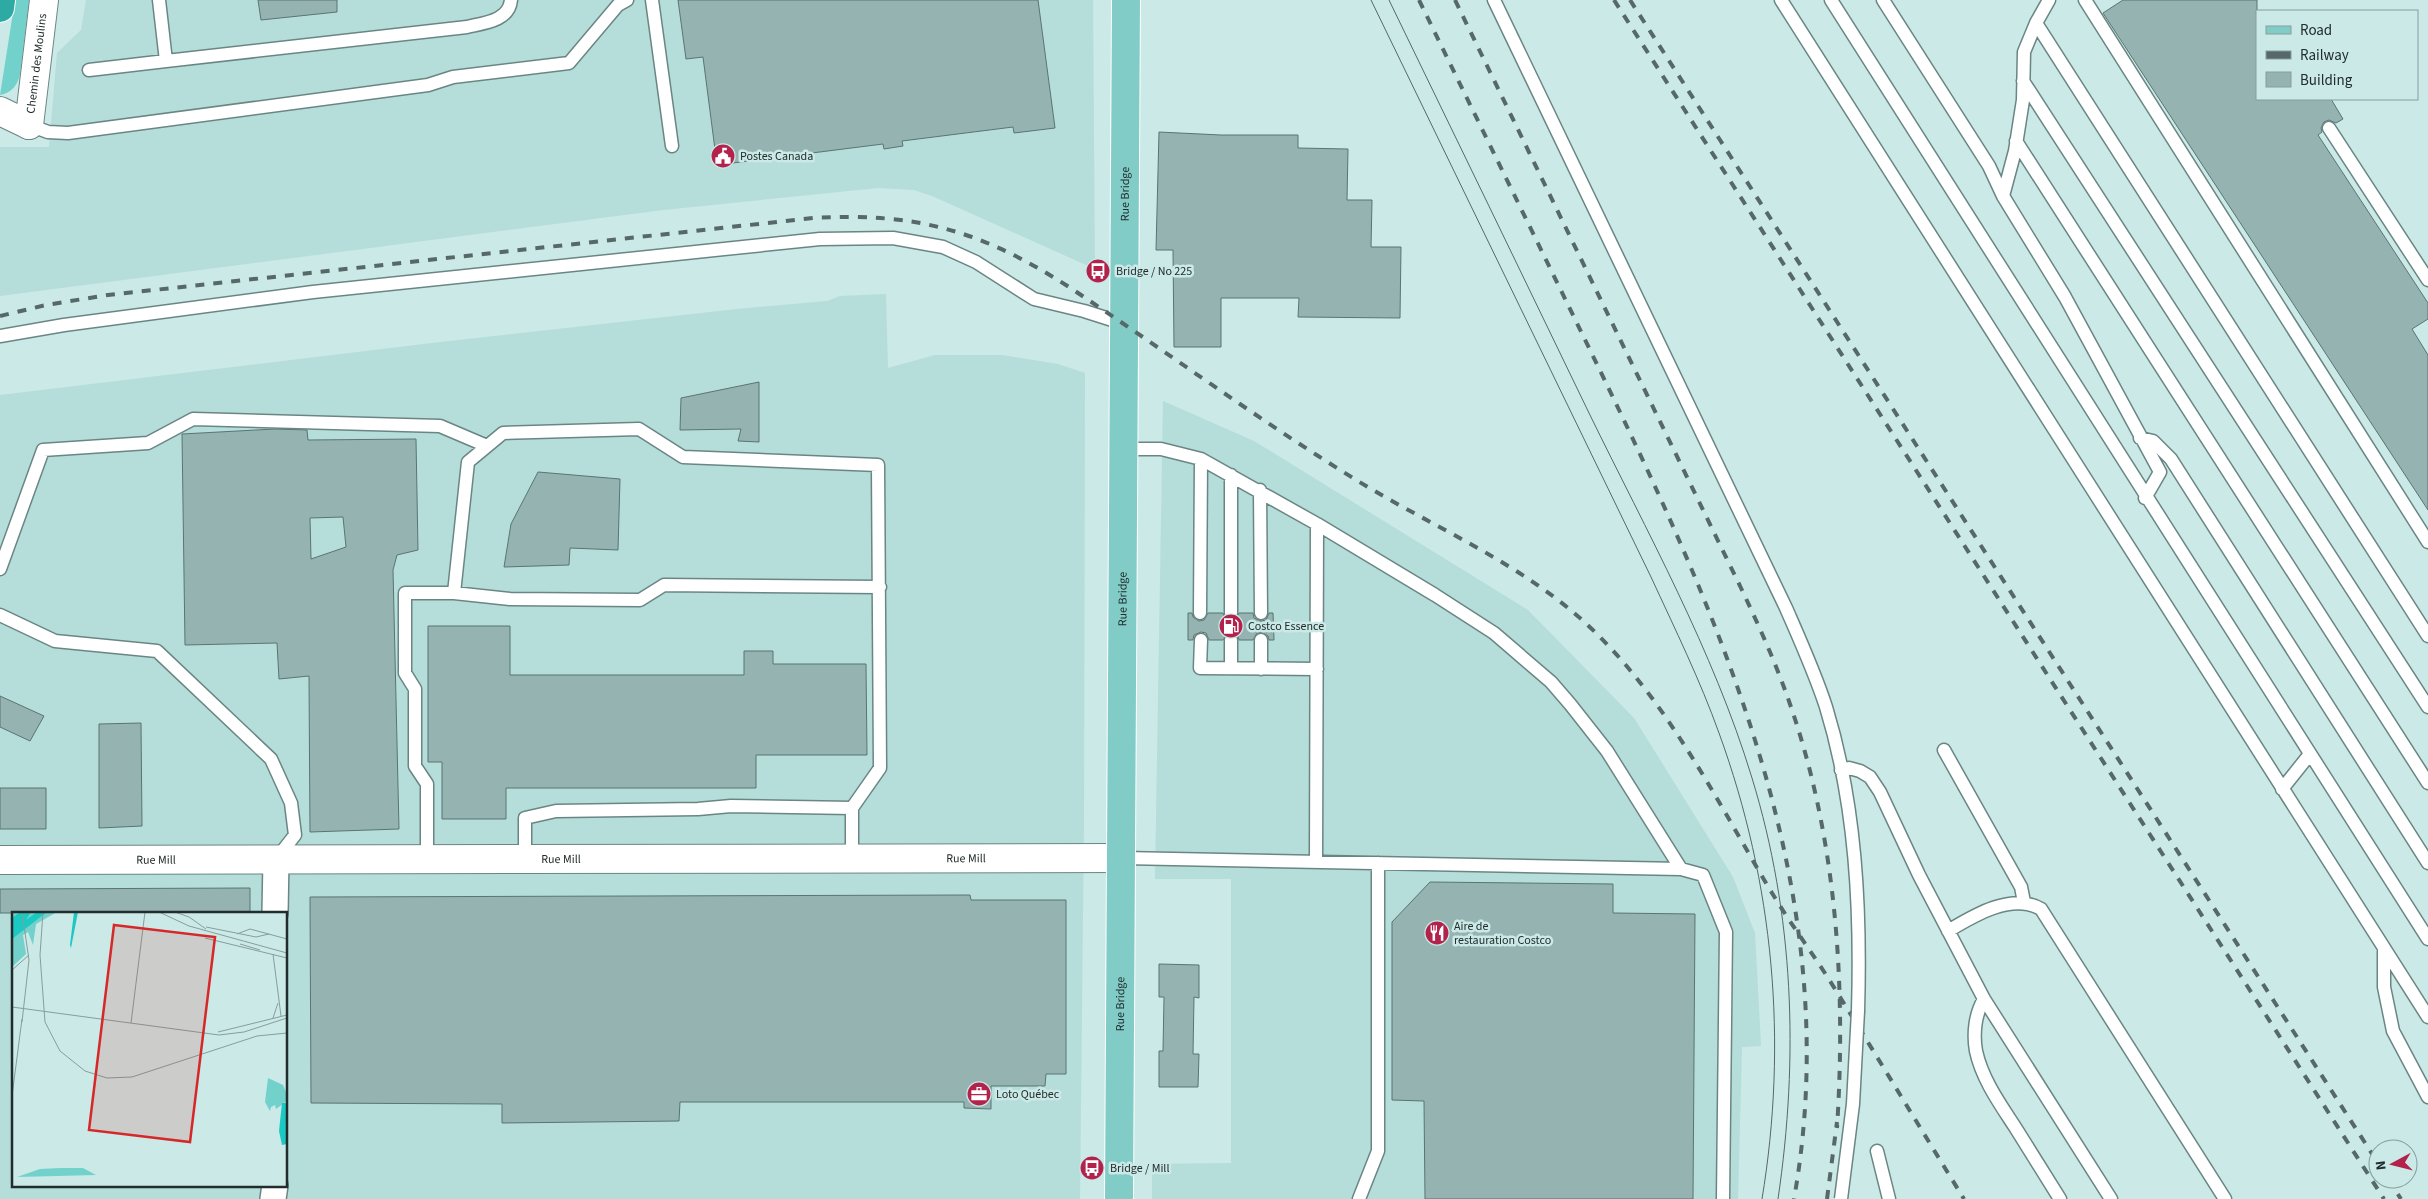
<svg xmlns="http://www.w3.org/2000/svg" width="2428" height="1199" viewBox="0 0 2428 1199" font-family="'Source Sans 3',sans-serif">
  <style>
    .built { fill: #b5ddda; fill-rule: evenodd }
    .green { fill: #73d1cc }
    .building { fill: #95b3b1; stroke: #597573; fill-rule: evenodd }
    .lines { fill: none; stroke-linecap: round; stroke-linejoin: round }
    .service-casing { stroke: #6a8684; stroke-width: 15 }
    .minor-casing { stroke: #6a8684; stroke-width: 28 }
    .tertiary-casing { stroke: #6a8684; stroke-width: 30 }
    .primary-casing { stroke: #fff; stroke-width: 30 }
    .motorway-casing { stroke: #fff; stroke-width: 30 }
    .service { stroke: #fff; stroke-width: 12 }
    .minor { stroke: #fff; stroke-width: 25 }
    .tertiary { stroke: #fff; stroke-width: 28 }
    .primary { stroke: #82ccc8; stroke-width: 28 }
    .motorway { stroke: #2eaaa4; stroke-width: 28 }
    .tram { stroke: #566867; stroke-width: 1 }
    .rail { stroke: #566867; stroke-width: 4; stroke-dasharray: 9 9; stroke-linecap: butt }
    .service-bridge-casing { stroke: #6a8684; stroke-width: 15; stroke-linecap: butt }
    .service-bridge { stroke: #fff; stroke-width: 12 }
    .labels { text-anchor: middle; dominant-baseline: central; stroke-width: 5; stroke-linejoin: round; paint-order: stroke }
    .street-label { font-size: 12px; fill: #212d2c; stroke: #cae9e7 }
    .poi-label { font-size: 12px; fill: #212d2c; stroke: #cae9e7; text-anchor: start }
    .inset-road { fill: none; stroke: #869e9c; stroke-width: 1 }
    .view { fill: #d62828; fill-opacity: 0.15; stroke: #d62828; stroke-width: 2.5 }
    .inset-edge { fill: none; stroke: #212d2c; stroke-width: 2.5 }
  </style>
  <rect width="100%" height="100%" fill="#cae9e7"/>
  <path class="built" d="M86 0H1093L1095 269 932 196 914 190 878 188 663 210 0 296V147H49L57 53 81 30Z
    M886 294 888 368 935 355H1002L1058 364 1085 373 1084 818 1080 1199H0V395L432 343 737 309 827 301 840 296ZM14 913H286V1185H14Z
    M1163 401 1254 441 1528 610 1634 718 1733 877 1755 933 1761 1046 1742 1047 1738 1199H1152V1164L1231 1163V879H1155Z"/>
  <path class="green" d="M15 0H29L20 74C18 85 11 93 0 95Z"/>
  <path class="building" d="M258 0H337V12L261 20Z
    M678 0H1038L1055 128 1014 133 1013 127 902 141 903 146 884 149 883 144 717 165 703 57 686 59Z
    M2123 0H2257V99H2331L2343 119 2336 123 2329 120 2324 122 2321 128 2322 132 2318 135 2428 303V319L2412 329 2428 355V510L2103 13Z
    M1159 132 1221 135H1298V148L1348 149 1347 200H1372L1371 247H1401L1400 318 1298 317 1299 298H1221V347H1174L1173 250H1156Z
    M759 382V442L738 441 741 429 680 430 681 398Z
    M275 429 307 430 308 440 416 439 418 550 397 555 393 570 399 829 310 832 309 676 279 679 277 643 185 645 182 434ZM343 517 346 547 311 559 310 518Z
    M538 472 620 479 618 550 570 548 569 565 504 567 511 524Z
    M1188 613H1192L1193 617 1199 621 1204 620 1208 613H1223L1224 617 1231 621 1235 620 1239 613H1253L1254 618 1261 621 1266 620 1269 613H1273L1274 640H1269L1268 636 1261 632 1257 633 1253 640H1239L1238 636 1231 632 1227 633 1223 640H1209L1206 633 1201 632 1194 635 1193 640H1188Z
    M428 626H510V675H744V651H773V664H866L867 755H756V788H506V819H442V762H428Z
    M0 696 44 716 30 741 0 727Z
    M141 723 142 826 99 828V724Z
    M0 788H46V829H0Z
    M1430 882 1613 884V913L1695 914 1693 1199H1425L1424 1101 1392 1100V922Z
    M250 888V913H0V889Z
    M970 895 971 900H1066V1074H1046L1045 1086H991V1109L964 1108V1102H680L679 1121 502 1123V1104L311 1103 310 897Z
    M1159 964 1199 965V998L1194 997 1193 1054H1199L1198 1087H1159V1051H1163L1164 997H1159Z"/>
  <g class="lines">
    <defs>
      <path id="service" d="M159 0 166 61 467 27C484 23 509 21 511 0
        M652 0 672 146
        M1494 0 1786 608C1800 640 1815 673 1826 707 1856 805 1861 909 1858 1011
        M1781 0 2428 1017
        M1831 0 2428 939
        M1883 0 1989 166 2003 196 2065 297 2160 472 2145 498
        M2085 0 2428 542
        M2036 23 2428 636
        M89 70 166 61
        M2023 81 2428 707
        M29 125 48 132 68 133 428 85 453 77 569 63 618 5 627 0
        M2329 128 2428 280
        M2016 141 2428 783
        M2003 196 2015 151 2023 100 2024 52 2036 23 2049 0
        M0 336 64 325 313 292 820 239 893 238 943 247 976 262 1034 299 1084 311 1125 324
        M2140 438 2153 441 2171 459 2428 863
        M1124 449H1161L1201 459 1317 524 1435 595 1494 633 1551 682 1570 704 1607 751 1681 869
        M1260 490 1261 613
        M0 569 43 450 148 443 193 419 440 426 487 446
        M454 593 468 462 503 433 639 429 683 457 878 465 880 768 852 808
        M1200 613 1201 459
        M1231 613V475
        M0 615 55 641 157 651 271 759 291 803 295 835 277 858
        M1201 640 1200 668 1317 669
        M1261 640V669
        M1231 668V640
        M1944 750 2021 887 2024 902
        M1841 770 1849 768 1860 771 1870 777 1880 792 1919 875 1984 999 2111 1199
        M2282 789 2310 754
        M1123 858 1681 869 1703 875 1726 932 1723 1199
        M525 859V818L556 811 698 809 731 806 852 808V858
        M427 860V784L415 766V689L405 673V593H454L510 599 640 600 664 585 880 587
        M1316 861 1317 524
        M1948 931C1973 916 2012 892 2041 909L2225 1199
        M2384 949V987L2393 1031 2428 1097
        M1984 999C1975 1014 1973 1034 1976 1051 1982 1079 2000 1104 2015 1127 2030 1151 2045 1175 2060 1199
        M1877 1151 1889 1199
        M1359 1199 1378 1151V863"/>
      <path id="minor" d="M275 913 276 860
        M273 1199 275 1185"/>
      <g id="tertiary">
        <path d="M0 111 29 125"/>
        <path id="s1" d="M29 125 44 0"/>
        <path id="s2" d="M0 860 1123 858"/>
      </g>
      <g id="primary">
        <path id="s3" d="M1119 1199 1126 0"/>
      </g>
      <path id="motorway" d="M0 8 1 0"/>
    </defs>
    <use href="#service" class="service-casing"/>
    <use href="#minor" class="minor-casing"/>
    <use href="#tertiary" class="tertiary-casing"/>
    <use href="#primary" class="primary-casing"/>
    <use href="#motorway" class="motorway-casing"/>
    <use href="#service" class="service"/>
    <use href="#minor" class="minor"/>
    <use href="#tertiary" class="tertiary"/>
    <use href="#primary" class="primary"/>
    <use href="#motorway" class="motorway"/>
    <path class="tram" d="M1371 0 1651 577C1675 629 1700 680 1719 733 1774 884 1788 1042 1762 1199
      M1389 0C1456 137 1522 275 1589 413 1647 532 1713 650 1752 778 1794 915 1799 1057 1778 1199"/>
    <path class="rail" d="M1419 0C1476 117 1534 235 1591 352 1721 619 1848 895 1794 1199
      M1455 0 1741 588C1760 628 1778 668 1792 710 1837 843 1846 988 1837 1128
      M1614 0 2384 1199
      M1630 0 2378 1163
      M0 316 46 305 108 295 813 218C917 212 982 231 1069 287 1164 350 1256 418 1353 478 1435 529 1526 564 1596 633 1671 707 1718 803 1772 893 1790 923 1811 951 1830 981 1875 1053 1919 1126 1964 1199
      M2388 1179 2401 1199
      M1827 1199 1837 1122"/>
    <defs>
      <path id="service-bridge" d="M1841 1199 1853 1104 1858 1011"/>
    </defs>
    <use href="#service-bridge" class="service-bridge-casing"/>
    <use href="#service-bridge" class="service-bridge"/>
  </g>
  <defs>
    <symbol id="civic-disc" viewBox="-11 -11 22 22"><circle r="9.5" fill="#b3224b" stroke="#cae9e7"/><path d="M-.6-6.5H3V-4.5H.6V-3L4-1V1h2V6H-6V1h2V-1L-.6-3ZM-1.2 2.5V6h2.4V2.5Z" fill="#fff"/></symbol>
    <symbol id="bus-disc" viewBox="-11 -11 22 22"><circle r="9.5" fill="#b3224b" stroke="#cae9e7"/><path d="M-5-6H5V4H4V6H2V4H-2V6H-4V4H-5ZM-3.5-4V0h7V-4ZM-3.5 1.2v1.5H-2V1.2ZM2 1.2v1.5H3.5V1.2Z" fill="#fff"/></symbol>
    <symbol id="fuel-disc" viewBox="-11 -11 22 22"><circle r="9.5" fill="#b3224b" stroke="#cae9e7"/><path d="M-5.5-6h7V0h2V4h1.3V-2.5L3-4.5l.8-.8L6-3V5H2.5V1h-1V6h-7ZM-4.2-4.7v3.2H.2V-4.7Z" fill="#fff"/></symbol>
    <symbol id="restaurant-disc" viewBox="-11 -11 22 22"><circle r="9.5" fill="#b3224b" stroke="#cae9e7"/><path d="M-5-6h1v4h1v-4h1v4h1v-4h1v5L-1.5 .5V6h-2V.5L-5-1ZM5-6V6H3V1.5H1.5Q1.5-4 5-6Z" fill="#fff"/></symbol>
    <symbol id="office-disc" viewBox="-11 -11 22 22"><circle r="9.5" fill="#b3224b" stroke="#cae9e7"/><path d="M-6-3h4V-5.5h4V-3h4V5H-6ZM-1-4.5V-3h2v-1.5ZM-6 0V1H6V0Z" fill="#fff"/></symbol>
  </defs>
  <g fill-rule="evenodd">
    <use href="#civic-disc" x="709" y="142" width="28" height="28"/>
    <use href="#bus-disc" x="1084" y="257" width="28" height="28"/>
    <use href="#fuel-disc" x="1217" y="612" width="28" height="28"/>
    <use href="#restaurant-disc" x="1423" y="919" width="28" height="28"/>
    <use href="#office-disc" x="965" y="1080" width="28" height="28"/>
    <use href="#bus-disc" x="1078" y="1154" width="28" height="28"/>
  </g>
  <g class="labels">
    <g class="street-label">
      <text stroke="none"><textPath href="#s1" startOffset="62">Chemin des Moulins</textPath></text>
      <text stroke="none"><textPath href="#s3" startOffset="1005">Rue Bridge</textPath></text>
      <text stroke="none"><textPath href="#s3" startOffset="600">Rue Bridge</textPath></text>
      <text stroke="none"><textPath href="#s2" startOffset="966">Rue Mill</textPath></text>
      <text stroke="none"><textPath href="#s2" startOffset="561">Rue Mill</textPath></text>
      <text stroke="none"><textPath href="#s2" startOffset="156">Rue Mill</textPath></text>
      <text stroke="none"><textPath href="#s3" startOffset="195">Rue Bridge</textPath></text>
    </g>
    <g class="poi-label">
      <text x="740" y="156">Postes Canada</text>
      <text x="1116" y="271">Bridge / No 225</text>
      <text x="1248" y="626">Costco Essence</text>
      <text x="1454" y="926">Aire de<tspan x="1454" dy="14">restauration Costco</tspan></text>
      <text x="996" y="1094">Loto Québec</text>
      <text x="1110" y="1168">Bridge / Mill</text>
    </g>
  </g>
  <g transform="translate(12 912)">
    <rect width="275" height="275" fill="#cae9e7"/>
    <path d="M0 0H45L24 12 21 33 16 20 11 23 14 42 0 55ZM256 166 271 173 274 180 275 189 264 197 263 193 259 195 258 199 253 190ZM49 256H71L84 263 5 265 28 257Z" fill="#73d1cc"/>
    <path d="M8 0H19L14 8 25 0H35L0 27V6ZM62 0H66L59 36 58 33ZM270 191H275V232L270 233 267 219Z" fill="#1cc8c2"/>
    <path class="inset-road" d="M31 0 28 43 33 110 48 139 73 159 95 166 120 165 245 124 275 121M147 0 177 14 275 41M163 0 177 5 194 17M194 15 244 25 257 22M225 22 238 17 275 27M193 26 275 46M228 32 248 38M261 42 269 104M0 58 17 43M0 95 207 123 232 120 275 106M261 106 266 91M10 110 17 48 10 0M119 111 133 0M206 120 275 103M0 184 10 107"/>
    <path class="view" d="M102 13 203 25 178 230 77 218Z"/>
    <rect width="275" height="275" class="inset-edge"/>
  </g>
  <rect x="2256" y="10" width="162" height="90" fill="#cae9e7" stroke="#869e9c"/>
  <rect x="2266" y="26" width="25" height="8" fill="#82ccc8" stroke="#869e9c"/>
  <text x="2300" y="35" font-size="15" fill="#212d2c">Road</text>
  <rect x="2266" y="51" width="25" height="8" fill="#566867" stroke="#869e9c"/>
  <text x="2300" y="60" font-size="15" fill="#212d2c">Railway</text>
  <rect x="2266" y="72" width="25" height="15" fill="#95b3b1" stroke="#869e9c"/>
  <text x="2300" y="85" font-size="15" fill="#212d2c">Building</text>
  <g transform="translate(2393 1164) rotate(263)"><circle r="24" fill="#cae9e7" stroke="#869e9c"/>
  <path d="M0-4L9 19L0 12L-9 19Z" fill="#b3224b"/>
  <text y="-8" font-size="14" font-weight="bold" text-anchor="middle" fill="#212d2c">N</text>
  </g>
</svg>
